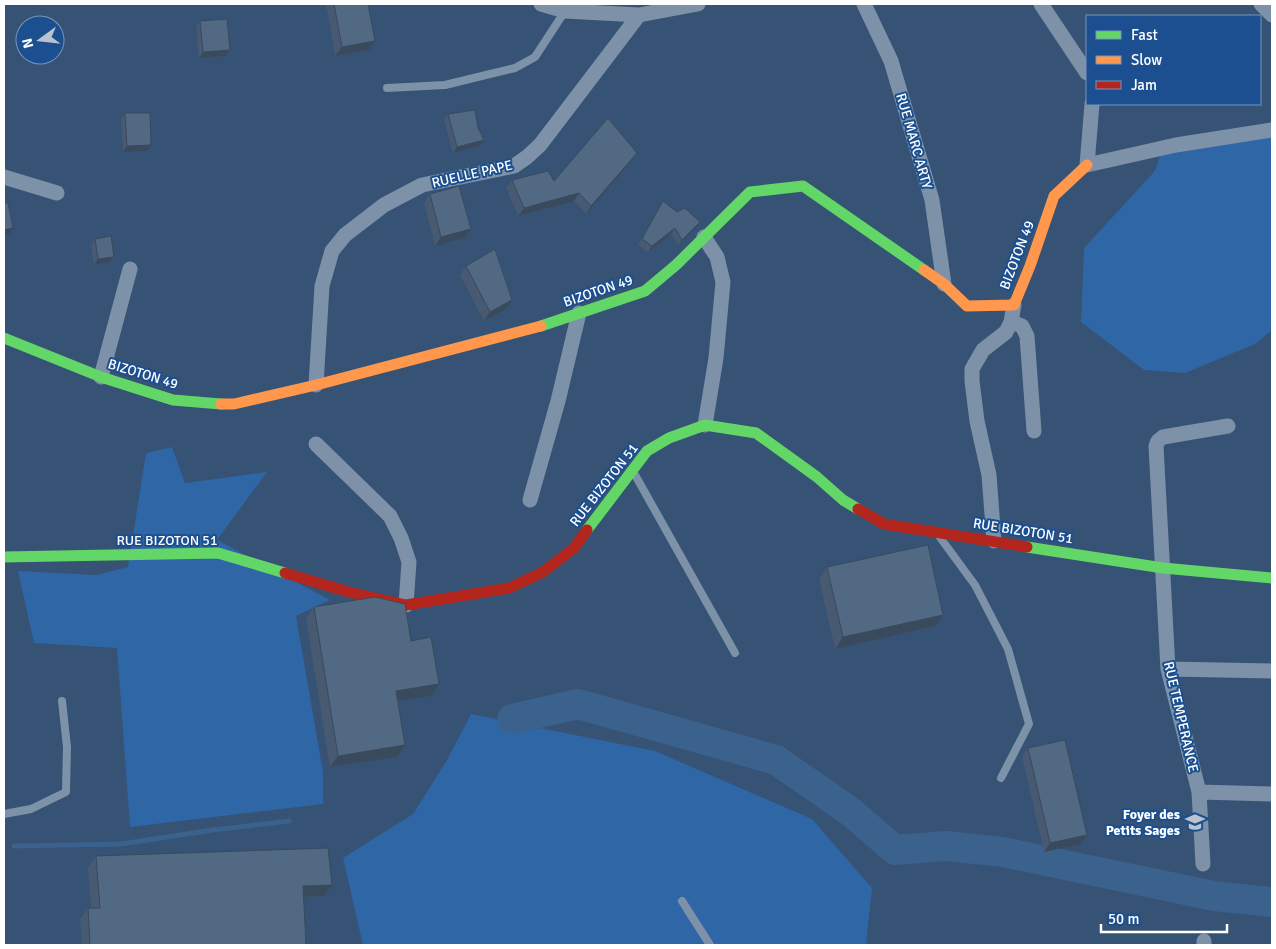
<svg xmlns="http://www.w3.org/2000/svg" width="1276" height="949" viewBox="0 0 1276 949" font-family="Signika,sans-serif">
  <style>
    .green { fill: #2f66a5 }
    .lines { fill: none; stroke-linecap: round; stroke-linejoin: round }
    .stream { stroke: #3b618d; stroke-width: 5 }
    .river { stroke: #3b618d; stroke-width: 30 }
    .lane { stroke: #7d92a8; stroke-width: 8 }
    .street { stroke: #7d92a8; stroke-width: 15 }
    .fast { stroke: #63d668; stroke-width: 11 }
    .slow { stroke: #ff974d; stroke-width: 11 }
    .jam { stroke: #b3261e; stroke-width: 11 }
    .wall { fill: #475a72 }
    .shaded-wall { fill: #394a5c }
    .building { fill: #526984; stroke: #394a5c }
    .labels { text-anchor: middle; dominant-baseline: central; stroke-width: 4; stroke-linejoin: round; paint-order: stroke }
    .street-label { font-size: 14px; fill: #fff; stroke: #1b4f8f }
    .poi-label { font-size: 14px; font-weight: bold; fill: #fff; stroke: #1b4f8f; text-anchor: end }
  </style>
  <rect width="100%" height="100%" fill="#365274"/>
  <path class="green" d="M1220 136 1272 138V330L1255 344 1185 373 1144 370 1081 322 1084 248 1153 173 1156 168 1165 139Z
    M172 447 185 483 267 472 217 540 330 600 296 616 323 772V804L130 827 117 648 34 643 18 571 97 575 128 567 146 453Z
    M471 714 655 751 812 819 872 888 866 945H363L343 858 413 814 447 760Z"/>
  <g class="lines">
    <path class="stream" d="M14 846 121 844 213 830 289 821"/>
    <path class="river" d="M512 719 578 704 776 760 851 812 895 850 947 846 1003 852 1214 896 1272 902"/>
    <path class="lane" d="M387 88 445 85 515 68 535 57 565 11
      M634 473 735 653
      M939 536 975 585 1008 649 1029 724 1001 778
      M4 814 31 809 66 792 67 747 62 701
      M682 901 710 945"/>
    <path class="street" d="M541 4 565 11 639 15
      M864 4 891 61 932 200 944 284
      M1041 4 1087 73
      M1261 4 1272 15
      M1092 104 1087 165 1176 145 1272 130
      M4 177 57 193
      M704 237 717 257 723 282 716 358 705 425
      M1011 322 1022 326 1027 336 1034 431
      M101 377 130 269
      M316 385 322 286 332 251 345 235 384 205 422 185 514 166 527 157 540 145 639 15 698 4
      M1228 426 1163 437 1158 441 1156 446 1168 669 1199 792 1272 794
      M316 444 390 516 401 538 409 562 406 605
      M530 500 558 401 579 313
      M994 541 989 475 977 421 972 381V369L983 350 1006 332 1011 322 1014 305
      M1168 669 1272 671
      M1199 792 1203 864
      M1204 941V945"/>
    <path class="fast" d="M541 326 645 291 676 265 750 192 803 186 924 270
      M4 338 101 377 173 400 221 404
      M587 530 647 451 669 438 705 425 756 433 817 477 843 500 858 509
      M1027 547 1163 568 1272 578
      M4 557 218 553 285 573"/>
    <path class="slow" d="M924 270 944 284 967 306 1014 305 1030 266 1054 196 1087 165
      M221 404H234L316 385 541 326"/>
    <path class="jam" d="M858 509 884 524 1027 547
      M285 573 349 592 406 605 509 588 543 572 574 548 587 530"/>
  </g>
  <path class="wall" d="M326 4H368L375 41 369 50 335 56Z
    M200 21 230 50 226 56 199 58 196 27Z
    M125 113 151 145 147 151 123 152 121 119Z
    M448 114 480 146 453 153 444 120Z
    M637 153 631 161 586 214 574 201 518 216 506 188 512 180 554 181Z
    M430 194 464 238 435 246 424 203Z
    M663 201 696 228 678 245 671 234 648 252 638 245 659 207Z
    M95 239 109 262 94 265 91 245Z
    M466 266 506 309 484 321 460 275Z
    M827 567 935 626 835 649 819 579Z
    M314 607 411 641 431 696 398 701 405 745 397 757 330 767 306 619Z
    M1028 748 1081 844 1044 852 1022 757Z
    M96 856 332 885 324 896 303 897 306 945H82L80 920 88 908H91L88 868Z"/>
  <path class="shaded-wall" d="M375 41 369 50 335 56 342 47Z
    M230 50 226 56 199 58 203 52Z
    M484 140 480 146 453 153 457 147Z
    M151 145 147 151 123 152 127 146Z
    M637 153 631 161 586 214 591 206Z
    M579 193 574 201 518 216 524 208Z
    M700 222 696 228 678 245 682 240Z
    M13 228 9 234 4 235V230Z
    M675 228 671 234 648 252 652 246Z
    M471 229 464 238 435 246 441 237Z
    M114 257 109 262 94 265 98 259Z
    M512 300 506 309 484 321 490 312Z
    M943 615 935 626 835 649 843 637Z
    M439 684 431 696 388 702 396 691Z
    M405 745 397 757 330 767 338 756Z
    M1087 835 1081 844 1044 852 1050 843Z
    M332 885 324 896 295 897 303 886Z"/>
  <path class="building" d="M334 4H368L375 41 342 47Z
    M227 19 230 50 203 52 200 21Z
    M475 110 478 128 484 140 457 147 448 114Z
    M125 113H150L151 145 127 146Z
    M608 118 637 153 591 206 579 193 524 208 512 180 548 171 554 181Z
    M459 186 471 229 441 237 430 194Z
    M663 201 677 212 685 208 700 222 682 240 675 228 652 246 642 239Z
    M4 203H8L13 228 4 230Z
    M111 236 114 257 98 259 95 239Z
    M495 249 512 300 490 312 466 266Z
    M928 545 943 615 843 637 827 567Z
    M375 597 405 604 411 641 431 637 439 684 396 691 405 745 338 756 314 607Z
    M1065 740 1087 835 1050 843 1028 748Z
    M328 848 332 885 303 886 306 945H90L88 908H100L96 856Z"/>
  <defs>
    <symbol id="school-bare" viewBox="-9 -9 18 18"><path d="M0-5L7-2L0 1L-7-2ZM-4 1L0 2.5L4 1V4Q0 6-4 4Z" fill="#b9c2ce" stroke="#1b4f8f" stroke-width="2.5" paint-order="stroke"/></symbol>
  </defs>
  <g fill-rule="evenodd">
    <use href="#school-bare" x="1181" y="808" width="28" height="28"/>
  </g>
  <g class="labels">
    <g class="street-label">
      <text transform="translate(914 141) rotate(74)">RUE MARC ARTY</text>
      <text transform="translate(472 174) rotate(-13)">RUELLE PAPE</text>
      <text transform="translate(1017 255) rotate(-69)">BIZOTON 49</text>
      <text transform="translate(598 291) rotate(-19)">BIZOTON 49</text>
      <text transform="translate(143 374) rotate(17)">BIZOTON 49</text>
      <text transform="translate(604 485) rotate(-52)">RUE BIZOTON 51</text>
      <text transform="translate(1023 531) rotate(9)">RUE BIZOTON 51</text>
      <text x="167" y="540">RUE BIZOTON 51</text>
      <text transform="translate(1181 717) rotate(77)">RUE TEMPERANCE</text>
    </g>
    <g class="poi-label">
      <text x="1180" y="814">Foyer des<tspan x="1180" dy="16">Petits Sages</tspan></text>
    </g>
  </g>
  <rect width="1276" height="949" fill="none" stroke="#ffffff" stroke-width="10"/>
  <rect x="1086" y="15" width="175" height="90" fill="#1b4f8f" stroke="#7695bc"/>
  <rect x="1096" y="31" width="25" height="8" fill="#63d668" stroke="#7695bc"/>
  <text x="1131" y="40" font-size="15" fill="#ffffff">Fast</text>
  <rect x="1096" y="56" width="25" height="8" fill="#ff974d" stroke="#7695bc"/>
  <text x="1131" y="65" font-size="15" fill="#ffffff">Slow</text>
  <rect x="1096" y="81" width="25" height="8" fill="#b3261e" stroke="#7695bc"/>
  <text x="1131" y="90" font-size="15" fill="#ffffff">Jam</text>
  <g transform="translate(40 40) rotate(255)"><circle r="24" fill="#1b4f8f" stroke="#7695bc"/>
  <path d="M0-4L9 19L0 12L-9 19Z" fill="#b9c2ce"/>
  <text y="-8" font-size="14" font-weight="bold" text-anchor="middle" fill="#ffffff">N</text>
  </g>
  <path d="M1101 924v8h126v-8" fill="none" stroke="#ffffff" stroke-width="2.5"/>
  <text x="1108" y="924" font-size="15" fill="#ffffff" stroke="#1b4f8f" stroke-width="4" paint-order="stroke">50 m</text>
</svg>
